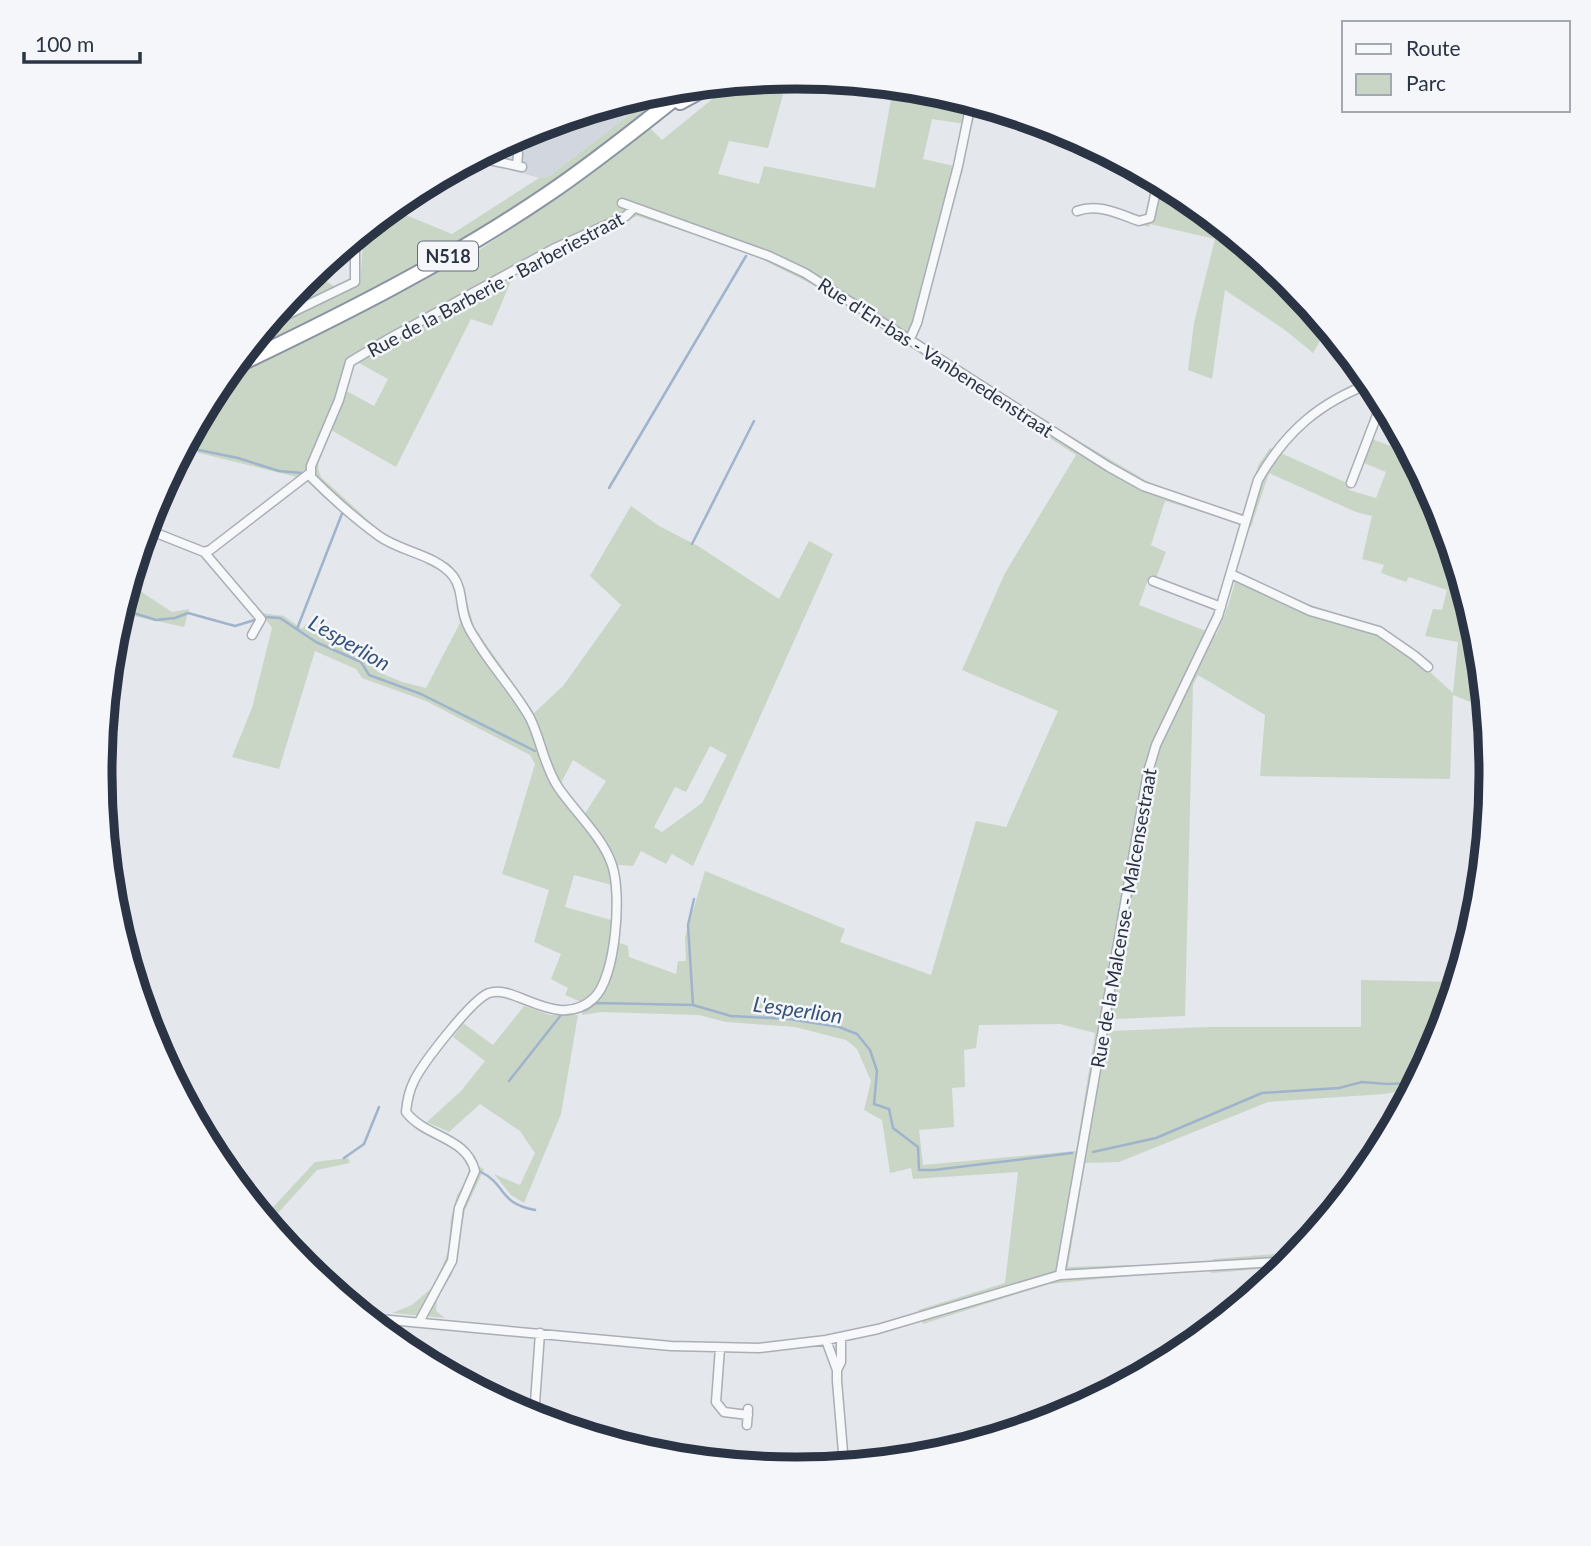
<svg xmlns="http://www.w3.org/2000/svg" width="1591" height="1546" viewBox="0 0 1591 1546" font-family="Lato,sans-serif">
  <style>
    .built { fill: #d2d6de }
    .green { fill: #c9d6c5; fill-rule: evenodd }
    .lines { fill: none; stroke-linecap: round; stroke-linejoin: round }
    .stream { stroke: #9fb4cc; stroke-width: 2.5 }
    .street-casing { stroke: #a9aeb7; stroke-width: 11 }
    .highway-casing { stroke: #8b94a3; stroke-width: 18 }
    .street { stroke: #f7f8fa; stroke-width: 8 }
    .highway { stroke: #fff; stroke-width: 14 }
    .labels { text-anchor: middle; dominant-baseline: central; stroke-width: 5; stroke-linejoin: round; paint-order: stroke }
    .shield { fill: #f4f6f9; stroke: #676e7b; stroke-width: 2 }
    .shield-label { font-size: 18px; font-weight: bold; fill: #2b3445 }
    .street-label { font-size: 19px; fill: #2b3445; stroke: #f4f6f9 }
    .water-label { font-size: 21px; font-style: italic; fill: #34527a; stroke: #f4f6f9 }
    .rim { fill: none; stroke: #2b3445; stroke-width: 9 }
  </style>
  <rect width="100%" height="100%" fill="#e4e7ec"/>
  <path class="built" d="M662 90 548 177 539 178 494 165 489 152 530 130Z"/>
  <path class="green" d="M796 77 932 90 1002 112 976 111 972 125 932 119 923 159 963 168 915 340 954 365 950 373 822 289 743 250 637 216 556 253 513 276 492 326 471 319 396 467 331 430C325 444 313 461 321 477L380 531 403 544 400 553 360 525 308 482 304 471 297 477 183 449 222 380 472 255 596 170 650 128 662 140 732 83ZM786 84 891 99 875 188 764 166 759 184 718 174 729 141 768 148ZM346 361 357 362 388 379 374 406 341 388Z
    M675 89C633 122 591 156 547 186 452 250 347 304 243 354L304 281 312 273 344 292 360 283 364 231 391 209 452 234 539 178 548 177 662 90Z
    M1154 179 1183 195 1288 281 1327 329 1313 353 1285 330 1225 290 1212 379 1188 370 1194 323 1215 239 1150 224 1149 227 1107 214 1109 207 1142 217 1147 213Z
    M991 389 1150 483 1199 502 1243 514 1258 466 1270 448 1347 483 1349 490 1376 498 1386 472 1364 463 1372 439 1410 453 1439 507 1478 638 1485 708 1453 695 1450 779 1260 776 1265 715 1198 675 1193 685 1185 1016 1114 1019 1112 1031 1207 1027H1361V980L1456 982 1438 1040 1412 1089 1384 1094 1268 1102 1119 1162 1085 1163 1068 1267 1131 1265 1130 1276 1049 1284 923 1324 918 1310 1005 1283 1018 1172 913 1179 911 1168 890 1173 882 1120 864 1110 871 1081 857 1049 846 1040 795 1027 726 1022 699 1015 601 1012 582 1015 583 1009 588 1005 565 995 568 988 551 979 561 954 534 942 549 890 502 874 535 764 530 755 426 701 362 678 356 669 315 651 279 769 232 757 252 708 272 628 261 613 284 616 302 629 306 624 328 640 359 651 378 672 402 682 426 688 460 623 454 585 444 573 426 564 428 555 449 563 460 576 474 627 534 713 563 686 621 605 590 576 631 506 659 526 698 546 779 599 809 541 833 554 693 866 672 854 666 864 641 851 633 866 620 865 608 868 612 885 574 875 565 907 611 920 610 939 628 946 629 957 676 974 678 961H686L685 937 705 871 845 929 840 942 931 975 976 821 1006 827 1058 711 962 670 1005 573 1076 455 987 397ZM1269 473 1356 512 1372 516 1362 559 1384 565 1381 573 1406 582 1409 577 1447 590 1442 610 1433 609 1425 636 1458 642 1453 693 1418 661 1380 634 1344 623 1345 616 1304 603 1238 572 1228 606 1216 635 1139 605 1148 580 1152 577 1156 578 1166 552 1151 545 1165 501 1251 527ZM710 746 727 755 702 803 662 832 654 827 675 787 686 792ZM573 760 606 781 580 821 557 791ZM1060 1024 1095 1033 1076 1151 923 1165 919 1130 954 1127 952 1088 965 1087 964 1050 976 1048 979 1025Z
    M130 580 143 593 172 612 189 609 184 627 120 613Z
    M524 1006 550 1015H578L561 1114 524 1203 511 1195 494 1174 520 1185 535 1153 520 1131 480 1104 449 1132 427 1122 461 1091 485 1061 453 1037 463 1023 493 1045Z
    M348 1158 350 1163 317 1170 269 1223 264 1217 315 1162Z
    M469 1162 484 1169 465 1210 452 1274 437 1299 436 1311 445 1318 392 1313 412 1305 434 1286 448 1252 451 1218 457 1195 468 1180Z
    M1298 1252 1286 1267 1211 1273 1213 1259Z"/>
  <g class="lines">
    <path class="stream" d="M184 447 238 458 279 471 302 473
      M609 488 746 256
      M692 544 754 421
      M121 609 156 620 175 618 188 613 235 626 258 619
      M264 617 280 618 316 642 361 662 369 675 421 694 535 751
      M297 629 343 511
      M694 899 688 925 693 1005 731 1016 789 1019 839 1027 857 1034 870 1050 877 1071 874 1104 889 1109 893 1128 918 1147 919 1170H934L1072 1153
      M509 1081 561 1015 586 1010 596 1003 693 1005
      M1093 1152 1156 1138 1262 1093 1339 1088 1362 1082 1387 1084 1415 1083
      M344 1158 364 1144 379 1107
      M481 1172C507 1185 498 1203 535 1210"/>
    <defs>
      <path id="street" d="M511 140 518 154 517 166
        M471 161 489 160 522 167
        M622 203 769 256 805 273 1109 467 1143 486 1245 521
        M1077 211C1098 203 1119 214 1139 221L1150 218 1158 181
        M268 324 355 282V239
        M909 341 917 323 958 166 971 103
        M1351 483 1382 402
        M146 529 204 552 210 550 310 473
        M204 552 261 619 252 635
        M1231 574 1310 611 1379 631 1415 656 1428 667
        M1153 581 1221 607
        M1060 1275 1148 772 1156 745 1218 616 1258 480C1286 431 1319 403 1371 383
        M368 1318 671 1346 759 1348 826 1340 878 1329 1060 1275 1291 1261
        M419 1322 452 1261 459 1208 475 1171C466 1136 426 1138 406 1112 407 1101 409 1091 414 1081 422 1064 472 999 489 993 514 983 558 1032 594 998 616 977 622 893 612 865 603 837 574 811 558 787 544 766 541 740 530 718 515 691 492 667 476 640 472 634 468 628 466 621 460 607 463 589 453 576 435 554 401 552 379 536 357 520 330 496 311 477V466L339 400 350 362 390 338 553 249 626 216 633 209
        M841 1337V1362L837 1370V1381L844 1464
        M826 1340 837 1370
        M720 1348 716 1402 724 1412 748 1415
        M534 1417 540 1333
        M747 1425 748 1409"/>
      <path id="highway" d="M680 102 711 85
        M231 368C340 316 448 262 548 194 597 161 642 124 688 88"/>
    </defs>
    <use href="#street" class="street-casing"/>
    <use href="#highway" class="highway-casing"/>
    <use href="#street" class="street"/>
    <use href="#highway" class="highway"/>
  </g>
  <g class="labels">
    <rect class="shield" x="418" y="241.5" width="60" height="29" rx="5"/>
    <g class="shield-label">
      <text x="448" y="256">N518</text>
    </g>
    <g class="street-label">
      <text transform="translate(495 284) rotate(-28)">Rue de la Barberie - Barberiestraat</text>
      <text transform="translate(936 357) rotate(33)">Rue d'En-bas - Vanbenedenstraat</text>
      <text transform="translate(1123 918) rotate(-80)">Rue de la Malcense - Malcensestraat</text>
    </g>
    <g class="water-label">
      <text transform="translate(350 642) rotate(30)">L'esperlion</text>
      <text transform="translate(798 1009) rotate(8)">L'esperlion</text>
    </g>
  </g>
  <path d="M0 0H1591V1546H0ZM795 89H796A683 683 0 0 1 1479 772V774A683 683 0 0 1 796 1457H795A683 683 0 0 1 112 774V772A683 683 0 0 1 795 89Z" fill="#f4f6f9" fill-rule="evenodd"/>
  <path class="rim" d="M795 89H796A683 683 0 0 1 1479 772V774A683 683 0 0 1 796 1457H795A683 683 0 0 1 112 774V772A683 683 0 0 1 795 89Z"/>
  <rect x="1342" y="21" width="228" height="91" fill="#f4f6f9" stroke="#a4a8b1" stroke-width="2"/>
  <rect x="1356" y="44" width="35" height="10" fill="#f7f8fa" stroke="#a4a8b1" stroke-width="2"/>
  <text x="1406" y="56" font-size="21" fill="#2b3445">Route</text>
  <rect x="1356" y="74" width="35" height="21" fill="#c9d6c5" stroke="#a4a8b1" stroke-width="2"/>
  <text x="1406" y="91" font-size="21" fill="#2b3445">Parc</text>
  <path d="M24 52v10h116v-10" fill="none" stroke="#2b3445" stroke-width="3.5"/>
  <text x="35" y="52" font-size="21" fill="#2b3445" stroke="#f4f6f9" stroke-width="5" paint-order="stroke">100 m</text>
</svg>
